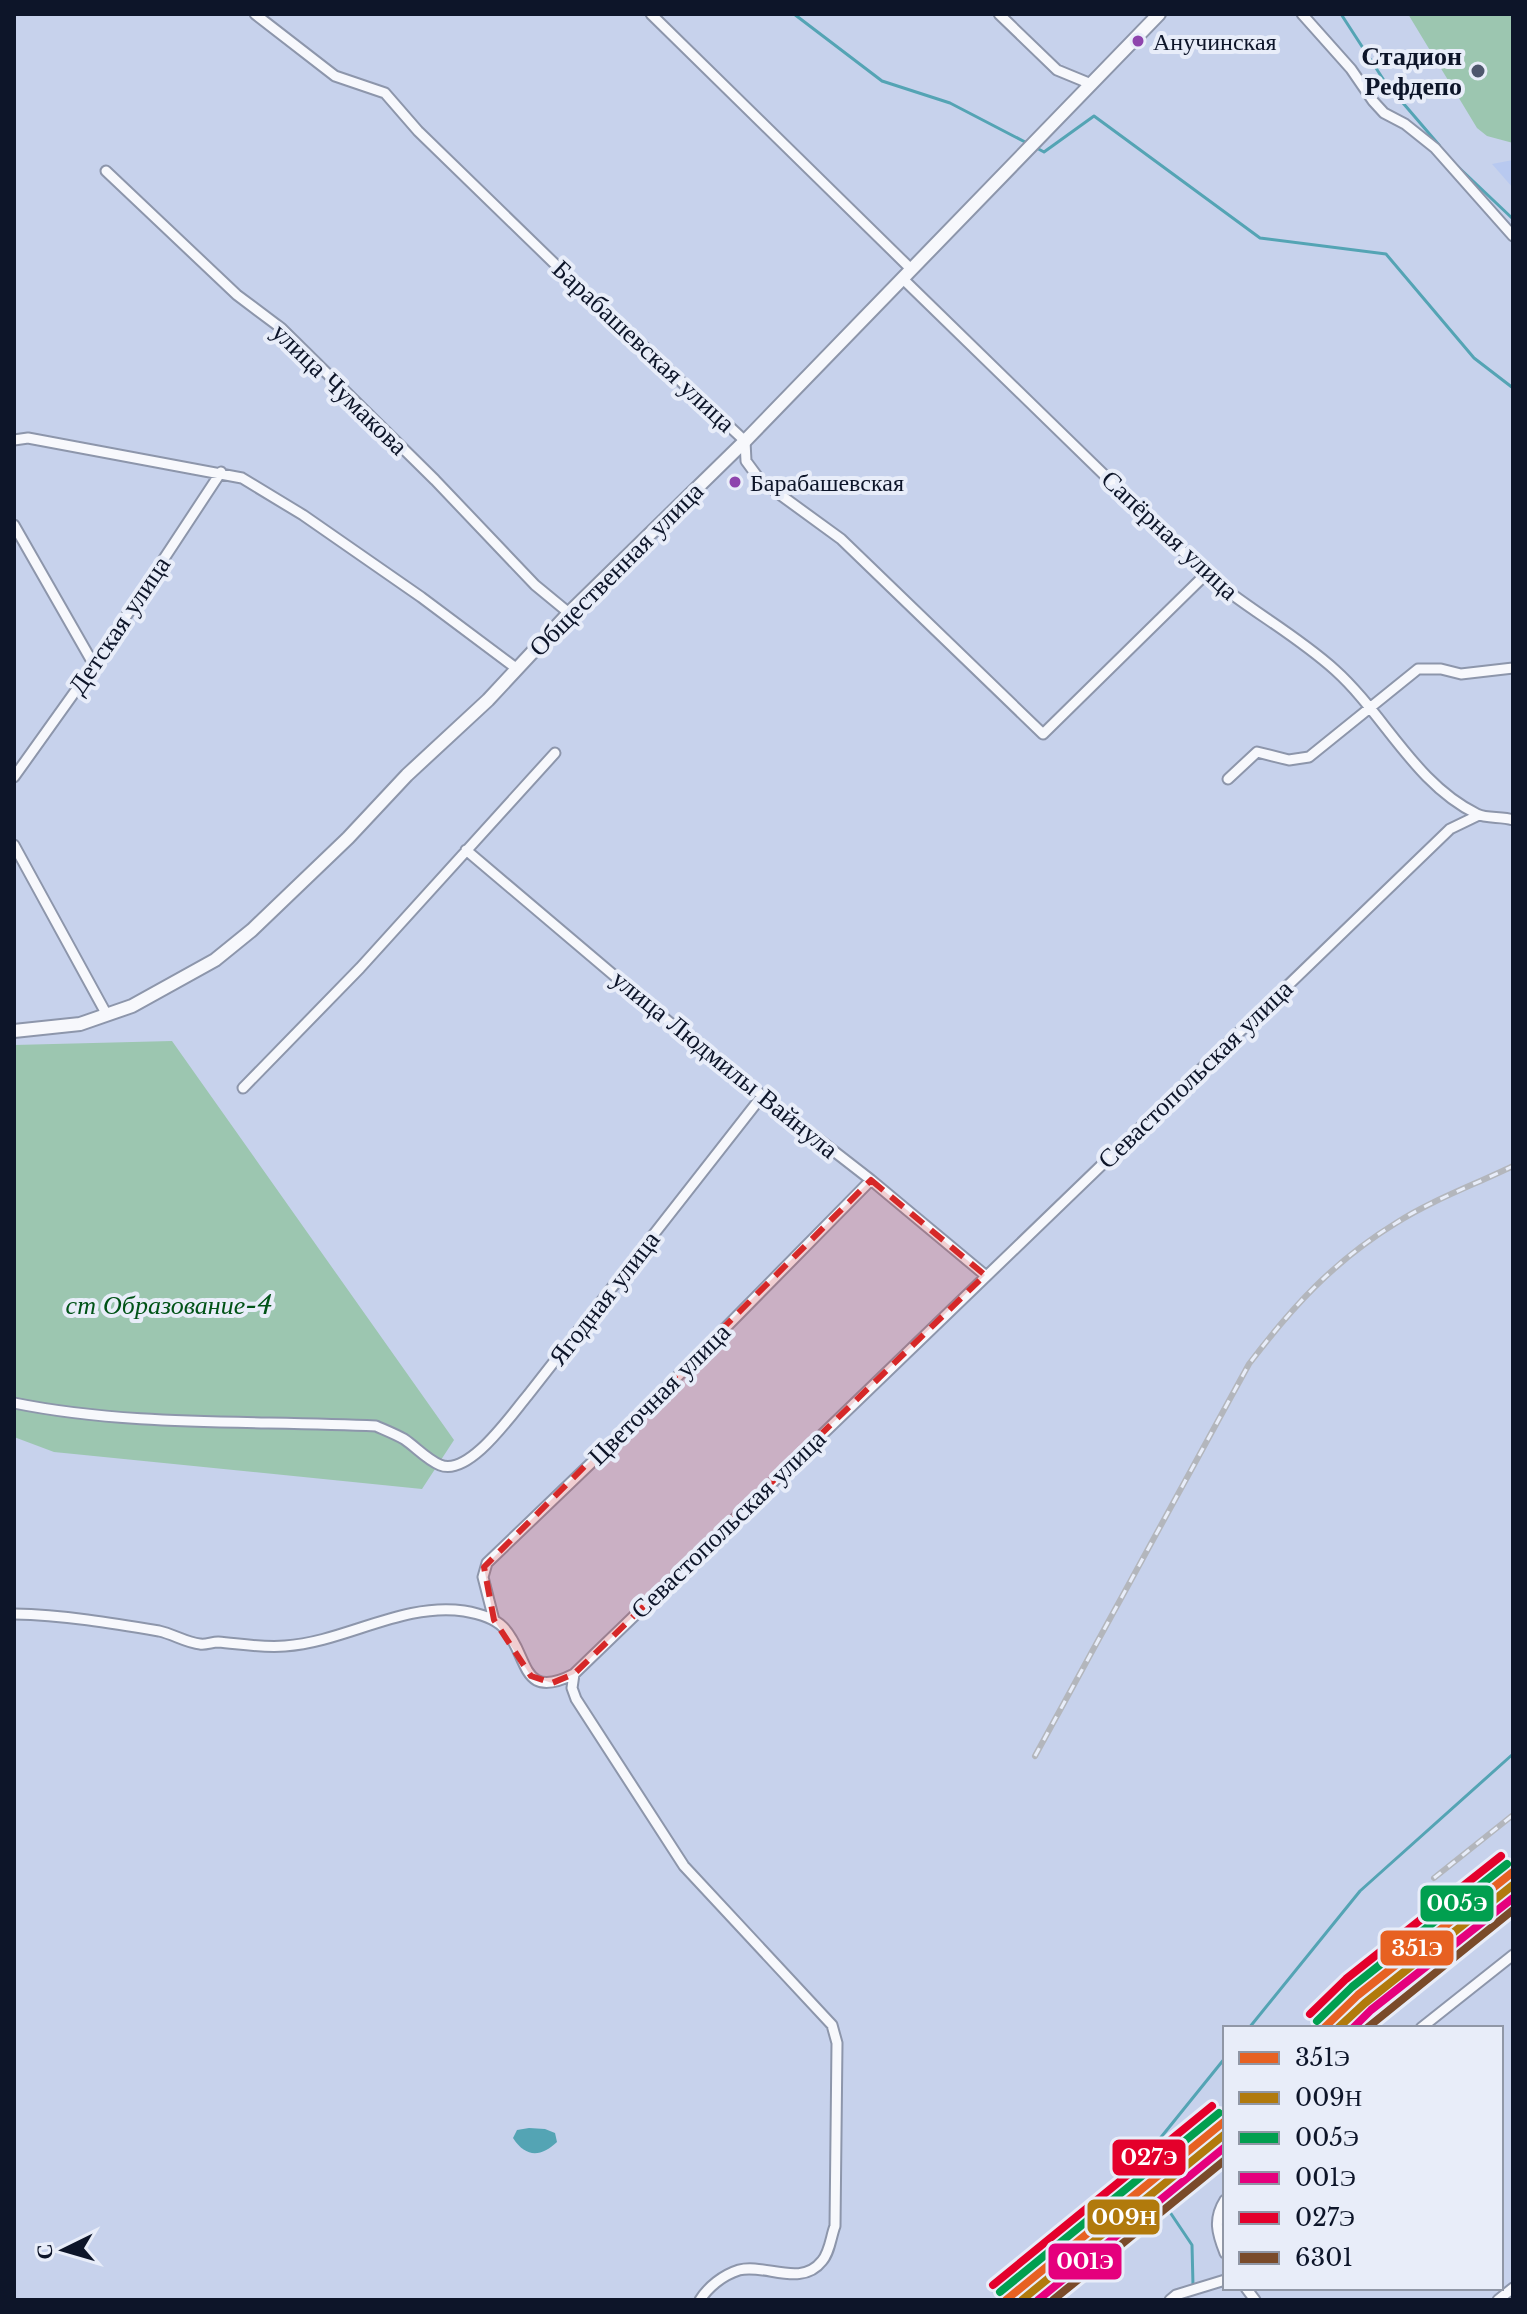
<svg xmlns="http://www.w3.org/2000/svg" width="1527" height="2314" viewBox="0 0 1527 2314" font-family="'Libre Baskerville',serif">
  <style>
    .built { fill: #b8c9f0 }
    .green { fill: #9cc6b0 }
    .water { fill: #54a4b4 }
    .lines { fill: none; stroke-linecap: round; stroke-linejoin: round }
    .stream { stroke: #54a4b4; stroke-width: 3 }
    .street-casing { stroke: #8d96ab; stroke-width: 13 }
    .secondary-casing { stroke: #8d96ab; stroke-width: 16 }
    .street { stroke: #f7f8fc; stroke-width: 9 }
    .secondary { stroke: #f7f8fc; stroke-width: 12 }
    .rail-casing { stroke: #b3b6bc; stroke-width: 6 }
    .rail { stroke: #e8edf9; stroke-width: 3; stroke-dasharray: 9; stroke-linecap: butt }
    .rail-1-casing { stroke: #e8edf9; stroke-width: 14 }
    .rail-2-casing { stroke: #e8edf9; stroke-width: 14 }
    .rail-3-casing { stroke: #e8edf9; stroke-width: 14 }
    .rail-4-casing { stroke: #e8edf9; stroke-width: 14 }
    .rail-5-casing { stroke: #e8edf9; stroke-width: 14 }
    .rail-6-casing { stroke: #e8edf9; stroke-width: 14 }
    .rail-1 { stroke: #e76122; stroke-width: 8 }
    .rail-2 { stroke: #b17a0c; stroke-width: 8 }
    .rail-3 { stroke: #019f4f; stroke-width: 8 }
    .rail-4 { stroke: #e5007d; stroke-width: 8 }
    .rail-5 { stroke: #e4002b; stroke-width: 8 }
    .rail-6 { stroke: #7a4b2a; stroke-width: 8 }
    .marked { fill: #d62828; fill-opacity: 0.2; stroke: #d62828; stroke-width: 6; stroke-dasharray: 16 10; stroke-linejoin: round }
    .bus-dot { fill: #8e44ad; stroke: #e8edf9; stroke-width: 3 }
    .poi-dot { fill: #4e576d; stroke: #e8edf9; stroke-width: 3 }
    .labels { text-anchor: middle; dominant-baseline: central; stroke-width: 8; stroke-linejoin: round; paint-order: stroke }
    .bus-label { font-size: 24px; fill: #0d1529; stroke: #e8edf9; text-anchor: start }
    .poi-label { font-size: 26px; font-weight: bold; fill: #0d1529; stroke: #e8edf9; text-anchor: end }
    .street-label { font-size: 26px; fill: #0d1529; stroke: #e8edf9 }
    .park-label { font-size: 26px; font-style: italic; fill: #005317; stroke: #e8edf9 }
    .line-badge { stroke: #e8edf9; stroke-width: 3 }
    .badge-label { font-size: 22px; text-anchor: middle; font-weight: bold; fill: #fff }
  </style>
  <rect width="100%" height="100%" fill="#c7d2ec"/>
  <path class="built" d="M1513 160V188L1492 164Z"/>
  <path class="green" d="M1408 14H1513V143L1487 136 1477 128Z
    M172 1041 454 1440 422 1489 54 1452 14 1437V1045Z"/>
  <path class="water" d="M529 2128 545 2129 555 2133 557 2142C541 2157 526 2158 513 2138L517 2130Z"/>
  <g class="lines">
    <path class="stream" d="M794 14 882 81 950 103 1027 143
      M1341 14 1385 82 1439 145
      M1033 146 1044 152 1094 116 1260 238 1386 254 1474 358 1513 388
      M1454 163 1513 219
      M1249 2028 1360 1891 1513 1754
      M1193 2285 1192 2245 1145 2175 1141 2162 1225 2058"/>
    <defs>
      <path id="street" d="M255 14 335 76 385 93 418 131 558 267 745 441 746 461 760 480 841 539 1043 734 1206 574
        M651 14 911 269
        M999 14 1057 70 1091 84
        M1302 14 1351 69 1373 101 1384 113 1405 124 1435 148 1513 236
        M106 171 237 295 281 328 435 480 535 585 569 613
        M902 278 1206 574C1247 609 1294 633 1335 670 1384 714 1415 784 1477 814 1487 819 1502 816 1513 820
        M14 440 28 438 242 478 303 515 421 597 516 668
        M14 525 94 665
        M14 777 94 665 221 472
        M1228 779 1257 752 1289 760 1309 757 1418 669H1441L1461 674 1513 668
        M14 845 107 1015
        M466 850 682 1033 871 1180 985 1275
        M243 1088 360 968 555 753
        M14 1403C132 1427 256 1420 376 1426 385 1430 395 1434 404 1439 416 1447 426 1459 440 1465 469 1477 511 1415 528 1395L762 1096
        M14 1614C63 1615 112 1623 159 1631 173 1634 187 1643 200 1644 206 1645 212 1642 218 1642 241 1644 263 1648 285 1646 345 1642 403 1602 464 1611 476 1613 494 1618 503 1627 530 1655 519 1702 574 1674
        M494 1620 483 1577 487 1563 612 1443 871 1180
        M1421 2028 1513 1955
        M1225 2200C1213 2219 1217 2233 1225 2253
        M1246 2288 1255 2300
        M700 2300C708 2287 723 2275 739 2270 765 2263 801 2288 822 2261 830 2252 831 2236 835 2226L837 2043 832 2025 684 1866 576 1699 572 1688 574 1674 1450 829 1479 815
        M1170 2300 1176 2295 1225 2280
        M1498 2300 1513 2288"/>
      <path id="secondary" d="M14 1031 80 1024 132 1006 215 960 252 930 348 838 407 775 488 700 569 613 745 441 1159 14"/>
    </defs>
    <use href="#street" class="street-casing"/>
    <use href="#secondary" class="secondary-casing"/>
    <use href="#street" class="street"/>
    <use href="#secondary" class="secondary"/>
    <defs>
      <path id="rail" d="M1035 1756 1249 1364C1292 1307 1334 1261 1396 1223 1432 1200 1474 1185 1513 1166
        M1434 1878 1513 1815
        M1019 2300 1206 2148"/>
    </defs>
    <use href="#rail" class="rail-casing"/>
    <use href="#rail" class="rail"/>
    <defs>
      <path id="rail-1" d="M1324 2028 1358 1995 1513 1872
        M1006 2300 1225 2121"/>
      <path id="rail-2" d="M1338 2028 1365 2003 1513 1885
        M1022 2300 1225 2134"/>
      <path id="rail-3" d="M1317 2021 1352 1987 1507 1864
        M1000 2292 1219 2113"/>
      <path id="rail-4" d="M1353 2028 1371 2010 1513 1898
        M1038 2300 1225 2147"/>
      <path id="rail-5" d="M1310 2014 1346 1979 1501 1856
        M993 2285 1212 2106"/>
      <path id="rail-6" d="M1367 2028 1513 1910
        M1053 2300 1225 2160"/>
    </defs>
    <use href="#rail-1" class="rail-1-casing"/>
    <use href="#rail-2" class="rail-2-casing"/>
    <use href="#rail-3" class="rail-3-casing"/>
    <use href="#rail-4" class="rail-4-casing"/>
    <use href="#rail-5" class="rail-5-casing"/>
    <use href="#rail-6" class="rail-6-casing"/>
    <use href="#rail-1" class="rail-1"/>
    <use href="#rail-2" class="rail-2"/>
    <use href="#rail-3" class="rail-3"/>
    <use href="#rail-4" class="rail-4"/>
    <use href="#rail-5" class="rail-5"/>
    <use href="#rail-6" class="rail-6"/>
  </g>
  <path class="marked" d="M871 1180 985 1275 574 1674 552 1683 531 1676 494 1620 484 1567Z"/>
  <g class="bus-dot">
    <circle cx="1138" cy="41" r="7"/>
    <circle cx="735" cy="482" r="7"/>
  </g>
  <circle class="poi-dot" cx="1478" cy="71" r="8"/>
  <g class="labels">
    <g class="bus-label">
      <text x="1153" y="41">Анучинская</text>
      <text x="750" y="482">Барабашевская</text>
    </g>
    <g class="poi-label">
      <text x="1462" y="56">Стадион<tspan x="1462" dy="30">Рефдепо</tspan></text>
    </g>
    <g class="street-label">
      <text transform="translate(644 346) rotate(43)">Барабашевская улица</text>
      <text transform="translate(340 389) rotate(44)">улица Чумакова</text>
      <text transform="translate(1170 535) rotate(43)">Сапёрная улица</text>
      <text transform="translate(616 569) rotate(-45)">Общественная улица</text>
      <text transform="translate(119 625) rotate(-56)">Детская улица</text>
      <text transform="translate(725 1064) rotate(39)">улица Людмилы Вайнула</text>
      <text transform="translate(1195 1074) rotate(-44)">Севастопольская улица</text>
      <text transform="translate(604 1298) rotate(-52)">Ягодная улица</text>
      <text transform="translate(659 1394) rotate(-45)">Цветочная улица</text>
      <text transform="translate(728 1524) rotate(-44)">Севастопольская улица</text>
    </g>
    <g class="park-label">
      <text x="169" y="1305">ст Образование-4</text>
    </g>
  </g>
  <g class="line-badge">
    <rect x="1419" y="1884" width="76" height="39" rx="8" fill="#019f4f"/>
    <rect x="1379" y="1929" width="76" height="38" rx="8" fill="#e76122"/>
    <rect x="1111" y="2138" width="76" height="39" rx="8" fill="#e4002b"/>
    <rect x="1086" y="2198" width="75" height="38" rx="8" fill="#b17a0c"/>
    <rect x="1047" y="2242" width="76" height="39" rx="8" fill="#e5007d"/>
  </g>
  <g class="badge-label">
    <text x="1457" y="1911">005Э</text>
    <text x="1417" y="1956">351Э</text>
    <text x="1149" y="2165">027Э</text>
    <text x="1124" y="2225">009Н</text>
    <text x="1085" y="2269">001Э</text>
  </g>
  <rect width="1527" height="2314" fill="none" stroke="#0d1529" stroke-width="32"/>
  <rect x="1223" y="2026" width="280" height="264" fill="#e8edf9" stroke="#9097a6" stroke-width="2"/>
  <rect x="1239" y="2052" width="40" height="12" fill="#e76122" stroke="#9097a6" stroke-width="2"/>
  <text x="1295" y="2066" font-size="24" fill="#0d1529">351Э</text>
  <rect x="1239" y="2092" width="40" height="12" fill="#b17a0c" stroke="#9097a6" stroke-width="2"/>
  <text x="1295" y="2106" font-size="24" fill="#0d1529">009Н</text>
  <rect x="1239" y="2132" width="40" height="12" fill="#019f4f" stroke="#9097a6" stroke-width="2"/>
  <text x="1295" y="2146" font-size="24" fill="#0d1529">005Э</text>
  <rect x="1239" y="2172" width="40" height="12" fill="#e5007d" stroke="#9097a6" stroke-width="2"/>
  <text x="1295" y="2186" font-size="24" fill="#0d1529">001Э</text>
  <rect x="1239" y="2212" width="40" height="12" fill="#e4002b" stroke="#9097a6" stroke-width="2"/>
  <text x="1295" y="2226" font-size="24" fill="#0d1529">027Э</text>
  <rect x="1239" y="2252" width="40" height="12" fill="#7a4b2a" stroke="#9097a6" stroke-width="2"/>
  <text x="1295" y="2266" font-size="24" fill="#0d1529">6301</text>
  <g transform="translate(64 2250) rotate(265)" stroke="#e8edf9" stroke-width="6" paint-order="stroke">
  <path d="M0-6L14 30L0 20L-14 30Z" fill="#0d1529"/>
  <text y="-12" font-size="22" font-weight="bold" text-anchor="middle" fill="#0d1529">С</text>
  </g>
</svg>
